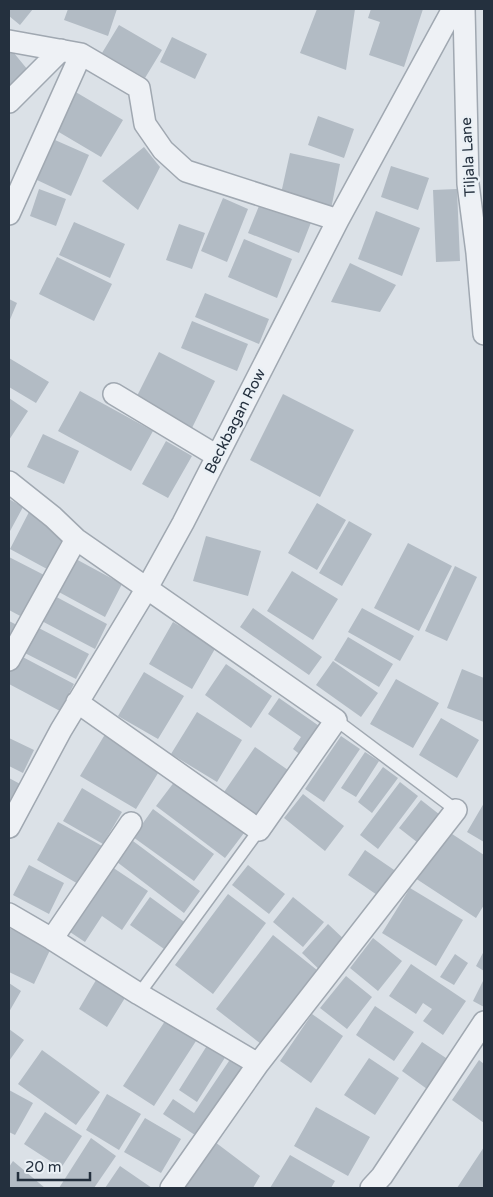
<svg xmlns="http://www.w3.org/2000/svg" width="493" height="1197" viewBox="0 0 493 1197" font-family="'Varela Round',sans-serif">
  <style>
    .building { fill: #b2bbc4 }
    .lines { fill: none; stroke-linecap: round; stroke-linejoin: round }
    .lane-casing { stroke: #a0a8b1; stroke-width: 14 }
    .street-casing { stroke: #a0a8b1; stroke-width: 24 }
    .lane { stroke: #eef1f5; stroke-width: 11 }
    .street { stroke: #eef1f5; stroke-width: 21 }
    .labels { text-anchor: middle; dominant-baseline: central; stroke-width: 5; stroke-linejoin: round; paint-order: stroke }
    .street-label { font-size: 15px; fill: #24303e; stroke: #eaf0f5 }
  </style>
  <rect width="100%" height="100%" fill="#dbe1e7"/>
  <path class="building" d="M9 9H33L20 25 9 16Z
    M68 9H117L108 36 64 20Z
    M317 9H355L346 70 300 53Z
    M371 9H423L404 67 369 55 380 22 368 18Z
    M119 25 162 50 145 78 102 53Z
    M172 37 207 54 195 79 160 62Z
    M9 47 32 75 9 94Z
    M74 91 123 120 101 157 52 128Z
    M318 116 354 129 344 158 308 145Z
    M55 140 89 155 71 196 37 180Z
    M144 147 160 167 138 210 102 181Z
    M290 153 340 164 331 209 280 198Z
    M391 166 429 178 418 210 381 197Z
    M39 189 66 199 56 226 30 216Z
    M457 189 460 261 436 262 433 190Z
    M223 198 248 209 227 262 201 251Z
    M261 201 312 220 299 253 248 233Z
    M376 211 420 228 402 276 358 259Z
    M74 222 125 244 110 278 59 255Z
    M179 224 205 233 192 269 166 260Z
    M244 239 292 259 277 298 228 277Z
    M57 257 112 284 94 321 39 294Z
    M350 263 396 285 380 312 331 302Z
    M205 293 269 319 259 344 195 317Z
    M9 299 17 303 9 322Z
    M192 321 248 344 237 371 181 348Z
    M159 352 215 381 192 428 135 400Z
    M9 358 49 382 36 403 9 387Z
    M80 391 153 431 131 471 58 431Z
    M283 394 354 430 320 497 250 460Z
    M9 398 28 411 9 440Z
    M43 434 79 451 64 484 27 467Z
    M166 441 192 456 168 498 142 484Z
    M9 499 23 507 9 533Z
    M317 503 346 520 317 570 288 553Z
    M29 512 66 532 47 569 10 549Z
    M349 521 372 534 342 586 319 573Z
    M206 536 261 551 248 596 193 581Z
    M408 543 452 566 419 631 374 608Z
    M9 557 46 576 24 618 9 610Z
    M74 558 122 584 105 617 57 591Z
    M455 566 477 577 447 641 425 631Z
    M292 571 338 599 313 640 267 611Z
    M49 593 107 624 95 649 36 618Z
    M253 608 322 657 309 675 240 627Z
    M362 608 414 636 400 661 348 632Z
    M9 621 19 626 9 646Z
    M173 622 216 647 192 689 149 664Z
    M31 624 89 654 76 679 17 649Z
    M348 637 393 664 379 687 334 660Z
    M17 654 74 684 60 711 9 684V670Z
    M333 661 378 693 361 717 316 685Z
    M226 664 272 696 251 728 205 695Z
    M462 669 484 678V722L447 708Z
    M144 672 184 696 158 739 118 716Z
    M396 679 439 703 413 748 370 724Z
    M279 698 322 728 302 756 293 749 301 737 268 714Z
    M197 712 242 740 217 782 171 754Z
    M441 718 479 740 457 778 419 755Z
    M107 731 163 765 136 809 80 776Z
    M341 736 360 749 324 802 305 789Z
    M9 738 34 750 23 773 9 766Z
    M255 747 288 770 256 818 222 795Z
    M365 752 379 761 356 797 341 788Z
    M383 767 398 778 372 813 358 802Z
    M178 777 247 829 225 858 156 806Z
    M9 778 22 785 9 813Z
    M400 782 418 796 378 849 360 835Z
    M82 788 122 812 103 844 63 821Z
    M303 794 344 826 325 851 284 818Z
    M421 800 444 818 422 846 399 828Z
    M484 803V842L467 832Z
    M153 809 214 854 194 881 133 837Z
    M58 822 102 846 80 885 37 860Z
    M446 830 484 855V905L476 918 415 878Z
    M133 841 200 891 184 913 117 862Z
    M365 850 400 874 383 899 348 875Z
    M29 865 64 883 49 914 13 895Z
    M109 865 148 891 122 930 102 916 85 942 67 930Z
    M248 865 285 894 269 914 232 885Z
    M410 888 463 920 436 966 382 933Z
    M228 894 266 923 213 994 175 965Z
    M150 897 187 924 167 951 130 925Z
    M293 897 324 922 303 947 273 922Z
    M328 924 348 943 323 973 302 953Z
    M9 928 51 948 34 984 9 972Z
    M273 935 317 970 261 1044 216 1009Z
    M373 938 402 961 378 991 350 968Z
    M484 951V971L476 966Z
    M455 954 468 963 454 985 440 977Z
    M411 964 466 1001 443 1035 423 1021 432 1009 423 1003 416 1014 389 996Z
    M99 975 128 993 107 1027 79 1009Z
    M346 976 372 997 347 1029 320 1008Z
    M484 979V1007L473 1001Z
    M9 983 21 991 9 1012Z
    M375 1006 414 1032 394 1061 356 1035Z
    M312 1014 343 1036 311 1083 280 1061Z
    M165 1021 196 1041 154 1106 123 1086Z
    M9 1029 24 1040 9 1061Z
    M422 1042 455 1064 434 1094 402 1071Z
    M208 1044 226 1056 197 1102 179 1090Z
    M42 1050 100 1092 76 1125 18 1084Z
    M231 1058 248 1070 201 1139 163 1114 173 1099 194 1113Z
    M369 1058 399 1078 375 1115 344 1095Z
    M479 1060 484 1064V1123L452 1100Z
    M9 1090 33 1103 15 1135 9 1132Z
    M107 1094 141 1114 119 1150 86 1130Z
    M316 1107 370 1137 348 1176 294 1146Z
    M45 1112 82 1136 61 1168 24 1144Z
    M145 1118 181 1139 161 1173 124 1152Z
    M91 1138 116 1156 94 1188H59Z
    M211 1139 260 1176 253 1188H183Z
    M484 1147V1188H457Z
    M290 1155 335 1181 331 1188H270Z
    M13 1161 45 1188H9V1167Z
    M120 1166 152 1188H105Z"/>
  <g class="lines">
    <defs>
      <path id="lane" d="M336 720 456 810
        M139 994 259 830"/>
      <path id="street" d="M464 9 468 184 477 253 484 334
        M9 41 81 54 139 88 145 124 163 150 186 171 338 220
        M9 102 61 50
        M9 214 81 54
        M114 394 217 456
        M9 482 53 517 76 539 336 720 259 830 77 702
        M9 660 76 539
        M9 827 61 730 147 588 183 523 338 220 453 9
        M9 914 52 939 139 994 258 1064
        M52 939 131 823
        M171 1188 258 1064 456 810
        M371 1188 382 1176 484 1022"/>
    </defs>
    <use href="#lane" class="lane-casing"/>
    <use href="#street" class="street-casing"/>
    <use href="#lane" class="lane"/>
    <use href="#street" class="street"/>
  </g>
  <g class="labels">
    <g class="street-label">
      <text transform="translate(468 157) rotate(-93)">Tiljala Lane</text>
      <text transform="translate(235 421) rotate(-63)">Beckbagan Row</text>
    </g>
  </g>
  <rect width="493" height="1197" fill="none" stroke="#24303e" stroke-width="20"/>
  <path d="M18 1172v8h72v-8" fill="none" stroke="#24303e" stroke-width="2.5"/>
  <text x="25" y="1172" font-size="15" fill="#24303e" stroke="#eaf0f5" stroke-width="4" paint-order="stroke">20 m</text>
</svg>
